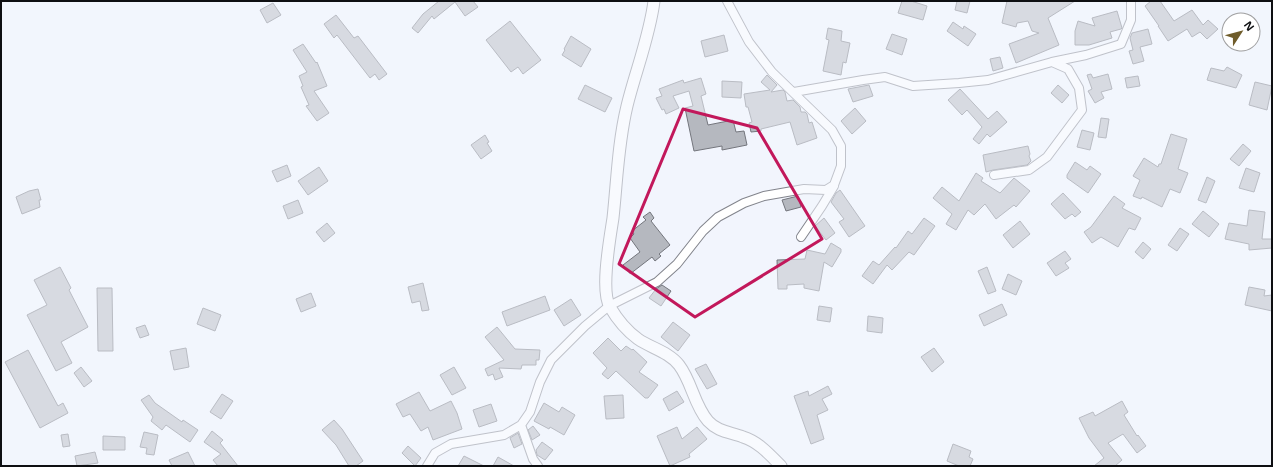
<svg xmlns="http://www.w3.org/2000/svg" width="1273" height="467" viewBox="0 0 1273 467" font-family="'Noto Sans',sans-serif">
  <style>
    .building { fill: #b5b8bf; stroke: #74767d }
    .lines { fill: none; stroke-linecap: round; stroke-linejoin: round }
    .street-casing { stroke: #82848c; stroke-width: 10 }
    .secondary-casing { stroke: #82848c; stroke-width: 13 }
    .street { stroke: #fff; stroke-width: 8 }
    .secondary { stroke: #fff; stroke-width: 11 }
    .marked { fill: none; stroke: #c2185b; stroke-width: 3; stroke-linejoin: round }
  </style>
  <rect width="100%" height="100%" fill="#f2f5fd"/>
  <path class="building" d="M439 1H473L478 7 465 16 455 2 434 19 432 16 418 33 412 28 423 14Z
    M902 1H911L927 6 923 20 898 13Z
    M957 1H970L967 13 955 10Z
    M1007 1H1075L1048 18 1059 45 1016 63 1009 44 1039 33 1032 31 1028 21 1017 23 1016 27 1002 23Z
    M1151 1H1160L1174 21 1192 10 1203 25 1208 20 1218 29 1207 39 1200 32 1192 37 1187 29 1168 41 1158 26H1159L1145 6Z
    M273 3 281 15 267 23 260 10Z
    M1117 11 1122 28 1121 29 1110 32 1112 38 1089 45H1075V31L1078 21 1095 26 1092 18Z
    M336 15 354 38 358 36 387 74 379 80 375 74 370 78 337 35 334 38 324 24Z
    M510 21 541 60 523 74 518 67 511 72 486 40Z
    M953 22 963 29 964 26 976 34 968 46 947 31Z
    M828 28 842 31 841 41 850 43 846 63 843 62 841 75 823 71 829 40 826 39Z
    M1148 29 1152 44 1140 47 1144 61 1133 64 1129 51 1133 50 1130 38 1132 33Z
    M892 34 907 39 902 55 886 49Z
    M724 35 728 51 705 57 701 41Z
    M571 36 591 49 581 67 562 55 565 50 564 49Z
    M303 44 316 63 317 62 327 86 314 91 329 113 317 121 306 106 309 105 301 87 303 86 299 76 307 72 293 50Z
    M1000 57 1003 68 993 71 990 59Z
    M1227 67 1242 75 1236 88 1207 80 1211 68 1224 71Z
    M1091 74 1093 78 1108 74 1112 89 1101 92 1104 98 1095 103 1088 91 1092 89 1087 75Z
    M767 75 777 85 771 92 783 90 785 92 787 101 793 100 800 107 801 112H805L807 114 809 123 812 122 817 138 797 145 790 122 761 129V131L751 132 749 123 752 122 748 107H746L744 94 770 90 761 82Z
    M1138 76 1140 86 1127 88 1125 78Z
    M701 78 706 94 701 96 708 125 733 120 736 132 744 131 747 145 722 150V146L694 151 685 108 693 106 689 91 673 96 679 108 666 114 664 109 662 110 656 98 662 96 659 89 683 80 684 83Z
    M722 81 742 82 741 98 722 97Z
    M1255 82 1272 86 1267 110 1249 105Z
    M585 85 612 98 605 112 578 99Z
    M869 85 873 96 853 102 848 89Z
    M1058 85 1069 95 1062 103 1051 93Z
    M960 89 988 119 997 111 1007 122 990 137 987 134 979 144 973 139 982 127 967 110 962 115 948 100Z
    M855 108 866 121 852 134 841 121Z
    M1101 118 1109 119 1106 138 1098 137Z
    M1082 130 1094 133 1090 150 1077 147Z
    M1171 134 1187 139 1178 169 1188 173 1180 193 1170 189 1162 207 1142 197 1141 199 1133 196 1140 180 1133 176 1144 158 1158 167 1159 164H1161Z
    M485 135 489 142 487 143 492 151 481 159 471 145Z
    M1243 144 1251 151 1239 166 1230 159Z
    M1028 146 1030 154 1029 156 1031 161 1027 165 993 170 986 172 983 155Z
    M1075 162 1087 170 1090 166 1101 174 1088 193 1067 178V175Z
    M287 165 291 176 277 182 272 171Z
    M319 167 328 181 308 195 298 181Z
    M1246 168 1260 173 1254 192 1239 188Z
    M976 173 983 178 981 181 1000 193 1014 178 1030 191 1016 207 1014 205 996 219 985 204 974 215 968 210 956 230 946 224 952 214 933 198 942 187 959 201Z
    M1207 177 1215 181 1206 203 1198 200Z
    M38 189 41 200H39L40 207 22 214 16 197 29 191Z
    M840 190 865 226 849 237 839 222 844 219 831 202 836 193Z
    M1063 193 1081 212 1075 217 1072 214 1065 219 1051 204Z
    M798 196 801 207 786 211 782 200Z
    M1114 196 1125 204 1122 208 1141 218 1135 230 1129 228 1118 247 1101 237 1092 243 1084 232 1091 227Z
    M298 200 303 213 288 219 283 206Z
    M1249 210 1265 212 1262 239H1272V248L1249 250V244L1225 239 1229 223 1247 226Z
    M1203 211 1219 224 1209 237 1192 224Z
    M650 212 654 218 651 221 670 245 659 254 661 256 655 261 652 257 630 274 623 265 640 252 630 238 634 234 632 231 646 220 643 217Z
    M824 218 835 233 826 240 815 226Z
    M924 218 935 226 914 255 909 252 892 270 887 265 873 284 862 276 873 261 879 265 895 247 896 248 908 231 912 234Z
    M1020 221 1030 234 1013 248 1003 235Z
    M327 223 335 233 324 242 316 232Z
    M1180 228 1189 234 1177 251 1168 245Z
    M1143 242 1151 249 1143 259 1135 252Z
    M831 243 841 249V252L832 267 824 262 819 291 804 288V284L787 285V289H778L777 260 805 259 807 250 825 254Z
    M1065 251 1071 259 1065 263 1069 268 1056 276 1047 263Z
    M60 267 71 288 69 290 88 327 61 342 72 363 56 371 27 315 47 305 34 280Z
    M987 267 996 291 988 294 978 271Z
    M1008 274 1022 281 1016 295 1002 289Z
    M423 283 429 310 422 311 420 301 412 303 408 287Z
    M662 285 671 291 661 306 649 298 656 289Z
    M1249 287 1265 290 1264 296 1272 295V311L1245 305Z
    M97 288H112L113 351H98Z
    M311 293 316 306 301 312 296 299Z
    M545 296 550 310 507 326 502 312Z
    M571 299 581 315 564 326 554 310Z
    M1002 304 1007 315 984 326 979 315Z
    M819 306 832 308 830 322 817 320Z
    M203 308 221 315 215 331 197 324Z
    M868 316 883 318 882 333 867 331Z
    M673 322 690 335 678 351 661 337Z
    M145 325 149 335 140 338 136 328Z
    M497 327 515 349 540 350 539 360H536V365H522L521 369 499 368 503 377 495 380 493 374 488 376 485 369 504 360 485 337Z
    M608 338 621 351 626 346 632 350 633 349 647 362 639 372 658 385 648 398H645L616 371 608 379 602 374 607 368 593 353Z
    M186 348 189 367 174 370 170 351Z
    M934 348 944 362 932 372 921 357Z
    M28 350 58 406 63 403 68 413 40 428 5 362Z
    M706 364 717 384 707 389 695 369Z
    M81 367 92 381 84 387 74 373Z
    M454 367 466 388 452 395 440 375Z
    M828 386 832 394 822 399 828 410 817 415 824 439 811 444 794 396 808 391 809 396Z
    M677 391 684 402 669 411 663 399Z
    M419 392 430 411 451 401 457 413 462 429 433 440 428 427 421 431 410 414 403 417 396 404Z
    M222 394 233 401 221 419 210 412Z
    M149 395 155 403 182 422 183 420 198 430 190 442 166 425 162 430 151 421 153 417 141 400Z
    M623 395 624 418 606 419 604 396Z
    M1122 401 1128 412 1124 415 1137 436 1138 435 1146 446 1137 453 1123 434 1108 443 1122 460 1115 466H1094L1104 458 1089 438 1079 418 1093 412 1095 416Z
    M544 403 559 412 562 407 575 415 564 435 550 427 549 429 534 421Z
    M491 404 497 421 479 427 473 410Z
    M334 420 342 429 363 461 356 466H349L336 445 322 430Z
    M533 426 540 435 532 440 528 430Z
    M677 427 682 439 697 427 707 439 689 454 690 457 670 466 657 436Z
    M212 431 223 440 220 443 238 466H218L213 460 221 454 204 442Z
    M144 432 158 435 154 455 146 454 147 448 140 447Z
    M518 433 522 444 514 448 510 438Z
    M68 434 70 446 63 447 61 435Z
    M103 436 125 437V450H103Z
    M542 442 553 450 545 460 537 455 536 450Z
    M953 444 971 451 969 457 973 459 970 466H959L947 461Z
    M408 446 421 458 415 466 402 453Z
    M95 452 98 463 77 466 75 456Z
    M188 452 195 466H172L169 460Z
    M464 456 484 466H458Z
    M498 457 514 466H493Z"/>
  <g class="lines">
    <defs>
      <path id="street" d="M1052 62 1086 55 1121 44 1131 20V1
        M794 92 863 80 885 77 913 86 959 83 988 80 1052 62 1068 69 1079 88 1082 110 1047 157 1029 170 994 175
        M801 237 822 206 834 186
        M521 425 533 459 538 466
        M427 466 435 453 451 444 504 435 521 425 530 412 540 382 551 360 585 326 609 306 657 282 677 264 703 231 718 217 744 203 764 196 804 189 826 190 834 185 841 166V146L832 130 772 72 749 42 727 1"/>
      <path id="secondary" d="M654 1C650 35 635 73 627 106 618 143 617 181 613 218 610 238 600 291 610 307 617 319 627 331 638 339 651 348 669 352 679 365 692 382 694 405 708 421 718 432 730 432 743 437 759 442 770 455 781 466"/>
    </defs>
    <use href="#street" class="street-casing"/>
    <use href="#secondary" class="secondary-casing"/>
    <use href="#street" class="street"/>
    <use href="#secondary" class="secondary"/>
  </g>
  <path d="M0 0H1273V467H0ZM683 109 757 128 822 239 695 317 619 264Z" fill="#f2f5fd" fill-opacity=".55" fill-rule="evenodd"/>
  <path class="marked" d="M683 109 757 128 822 239 695 317 619 264Z"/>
  <rect width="1273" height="467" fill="none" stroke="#0e0f12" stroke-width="4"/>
  <g transform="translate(1241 32) rotate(54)"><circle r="19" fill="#ffffff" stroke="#9f9fa0"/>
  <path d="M0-3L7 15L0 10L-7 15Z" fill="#6f5c2a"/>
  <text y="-6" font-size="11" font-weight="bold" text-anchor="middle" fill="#0e0f12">N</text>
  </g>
</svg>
